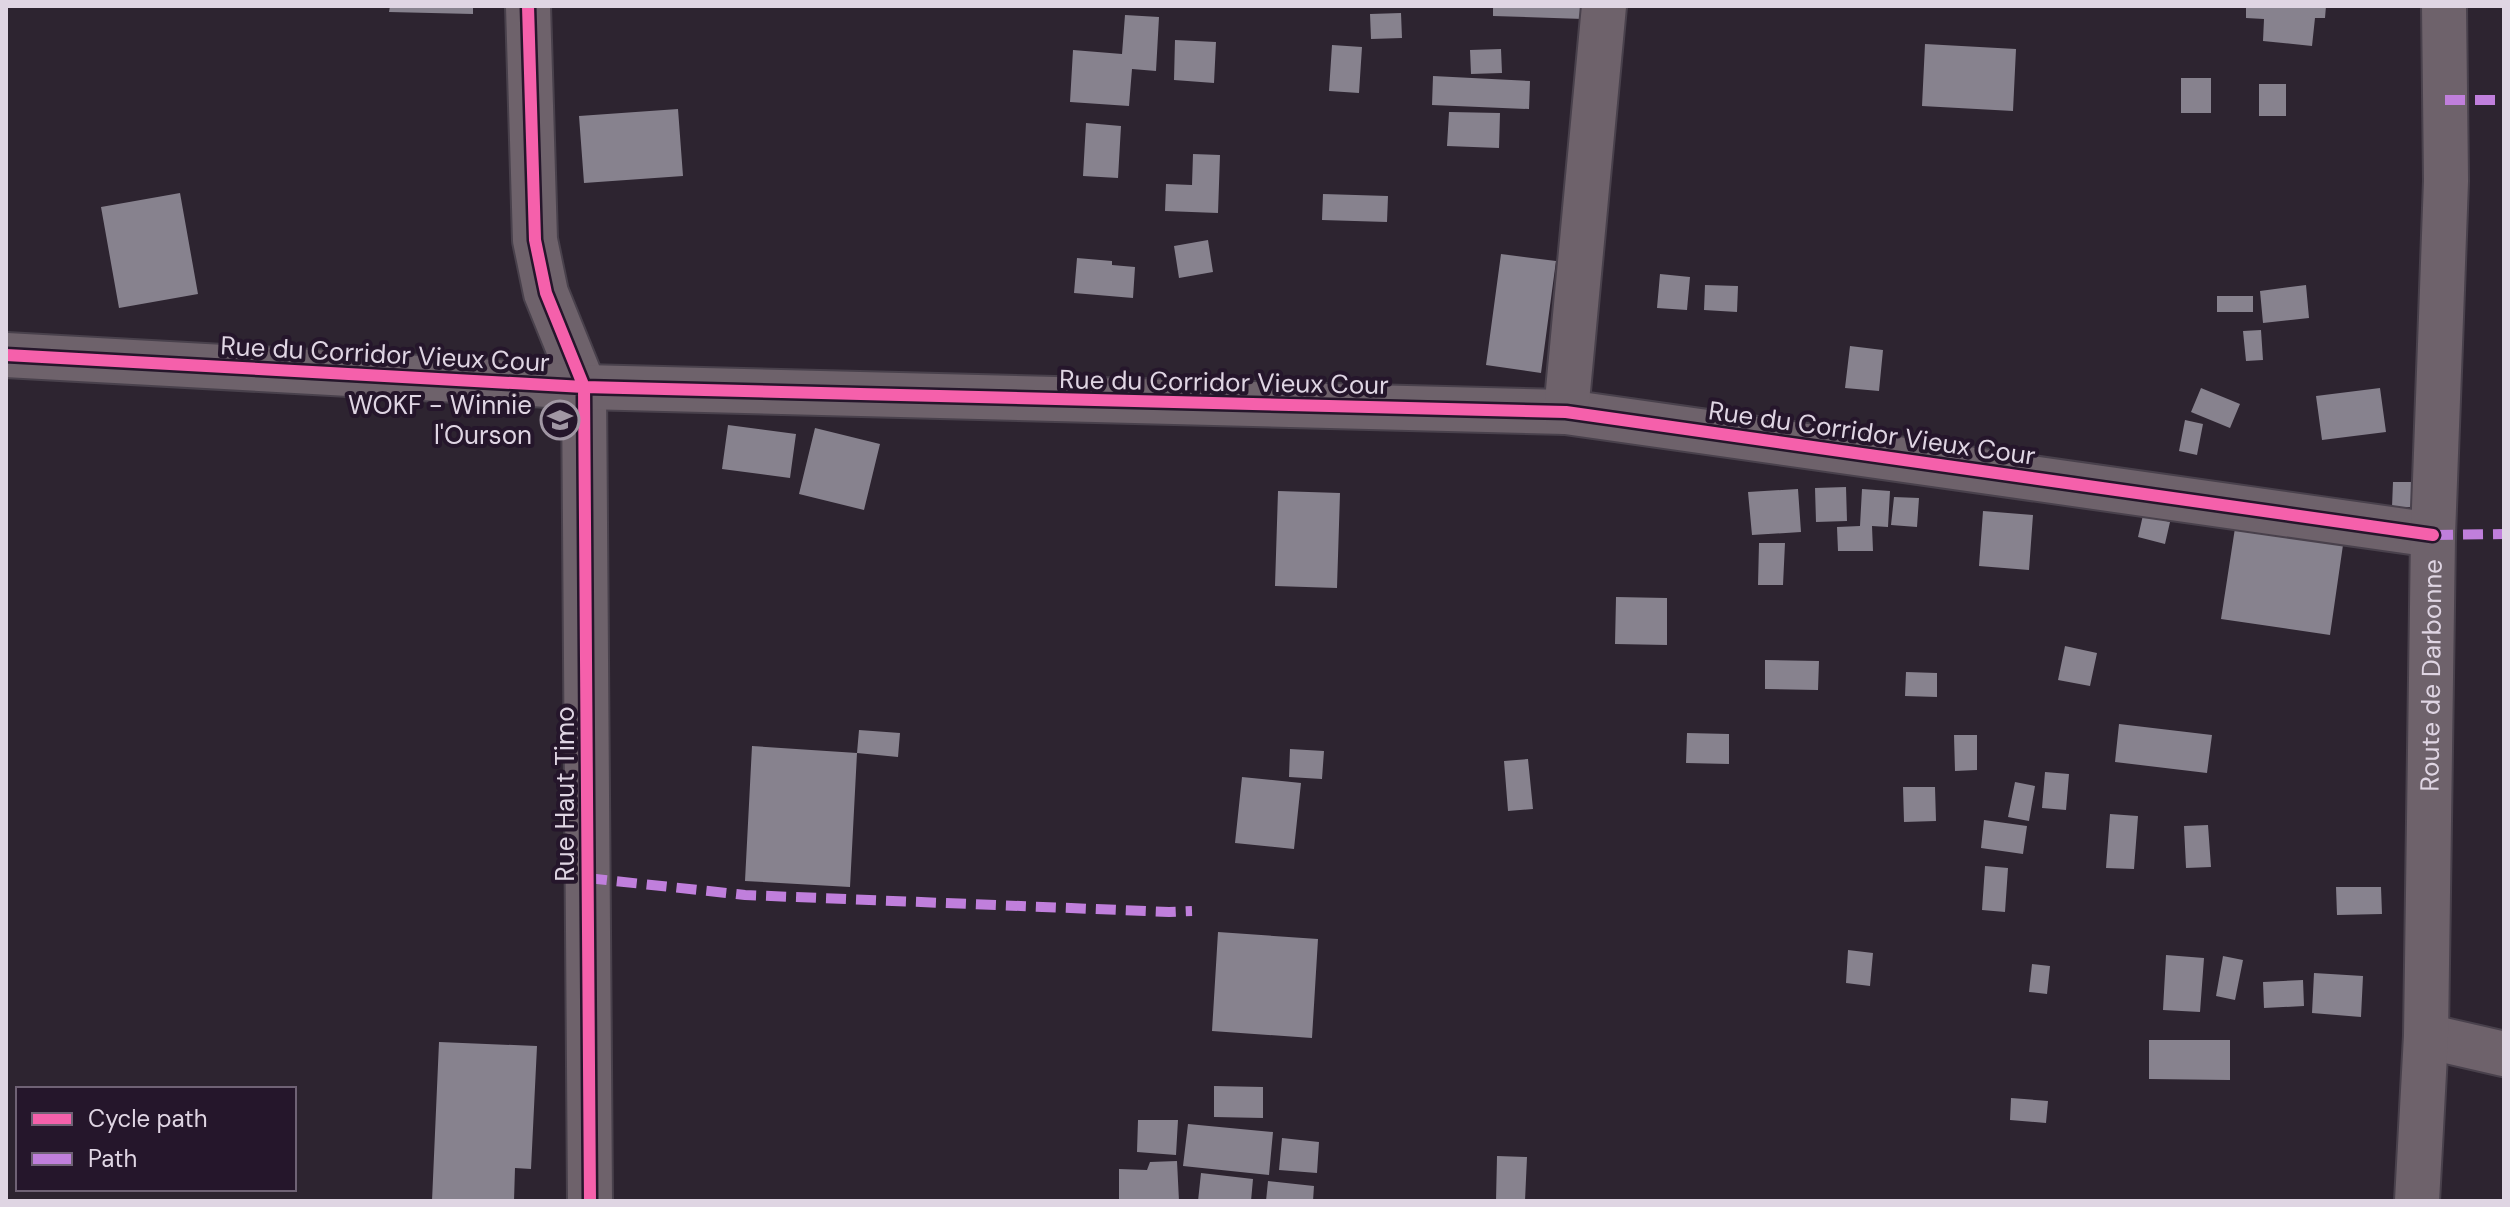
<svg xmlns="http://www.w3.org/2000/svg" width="2510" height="1207" viewBox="0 0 2510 1207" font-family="'DM Sans',sans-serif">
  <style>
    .building { fill: #87828e }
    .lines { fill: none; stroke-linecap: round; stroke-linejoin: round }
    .minor-casing { stroke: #49414c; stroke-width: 48 }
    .minor { stroke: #6e626b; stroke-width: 44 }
    .quiet { stroke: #c07fdc; stroke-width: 10; stroke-dasharray: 20 10; stroke-linecap: butt }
    .cycleway-casing { stroke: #25162b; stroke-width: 17 }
    .cycleway { stroke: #f560ab; stroke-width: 12 }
    .labels { text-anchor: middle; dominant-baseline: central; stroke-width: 8; stroke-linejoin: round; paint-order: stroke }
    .street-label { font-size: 26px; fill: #dfd5e3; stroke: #25162b }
    .poi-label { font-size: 26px; fill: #dfd5e3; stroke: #25162b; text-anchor: end }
  </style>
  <rect width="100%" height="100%" fill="#2d2430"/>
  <path class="building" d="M390 6H473V14L389 12Z
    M1493 6H1583V19L1493 16Z
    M2246 6H2326L2325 18H2315L2312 46 2263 41 2264 19 2246 18Z
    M1401 13 1402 38 1371 39 1370 14Z
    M1125 15 1159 17 1156 71 1132 69 1129 106 1070 102 1073 50 1122 54Z
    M1175 40 1216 42 1214 83 1174 80Z
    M1925 44 2016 49 2013 111 1922 106Z
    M1332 45 1362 47 1359 93 1329 91Z
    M1501 49 1502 73 1471 74 1470 50Z
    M1433 76 1530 81 1529 109 1432 105Z
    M2181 78H2211V113H2181Z
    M2259 84H2286V116H2259Z
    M678 109 683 176 584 183 579 116Z
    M1449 112 1500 113 1499 148 1447 146Z
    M1086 123 1121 126 1118 178 1083 176Z
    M1193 154 1220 155 1218 213 1165 211 1166 184 1192 185Z
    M180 193 198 294 119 308 101 207Z
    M1323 194 1388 196 1387 222 1322 220Z
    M1208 240 1213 272 1179 278 1174 246Z
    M1501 254 1556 261 1541 373 1486 365Z
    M1077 258 1112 261V265L1135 267 1133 298 1074 293Z
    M1660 274 1690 277 1687 310 1657 308Z
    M1705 285 1738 286 1737 312 1704 310Z
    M2306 285 2309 318 2263 323 2260 291Z
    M2217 296H2253V312H2217Z
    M2261 330 2263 360 2246 361 2243 331Z
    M1850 346 1883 350 1879 391 1845 388Z
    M2201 388 2240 404 2230 428 2191 412Z
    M2380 388 2386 432 2322 440 2316 396Z
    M2185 420 2203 424 2197 455 2179 451Z
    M728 425 796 434 790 478 722 469Z
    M815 428 880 444 864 510 799 494Z
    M2393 482H2416V507H2392Z
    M1846 487 1847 521 1816 522 1815 488Z
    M1798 489 1801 532 1752 535 1748 492Z
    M1862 489 1890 491 1888 527 1872 526 1873 551H1838L1837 527 1860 526Z
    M1278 491 1340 493 1337 588 1275 586Z
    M1894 497 1919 498 1917 527 1891 525Z
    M1983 511 2033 515 2029 570 1979 566Z
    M2143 515 2170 522 2165 544 2138 537Z
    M2235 528 2343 545 2330 635 2221 619Z
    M1759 543H1785L1783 585H1758Z
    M1616 597 1667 598V645L1615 644Z
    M2065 646 2097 653 2090 686 2058 680Z
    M1765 660 1819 661 1818 690 1765 689Z
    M1906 672 1937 673V697L1905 696Z
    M2119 724 2212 735 2207 773 2115 762Z
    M859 730 900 733 898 757 857 753 850 887 745 881 752 746 857 753Z
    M1687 733 1729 734V764L1686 763Z
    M1954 735H1977V770L1955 771Z
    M1290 749 1324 751 1322 779 1289 777Z
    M1528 759 1533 809 1508 811 1504 761Z
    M2045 772 2069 774 2066 810 2042 808Z
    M1242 777 1301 783 1294 849 1235 843Z
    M2015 782 2035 786 2029 821 2008 817Z
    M1903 787H1935L1936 821 1904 822Z
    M2110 814 2138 816 2134 869 2106 868Z
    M1984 820 2027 826 2023 854 1981 848Z
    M2208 825 2211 867 2186 868 2184 826Z
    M1985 866 2008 868 2005 912 1982 910Z
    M2336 887H2381L2382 914 2337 915Z
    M1218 932 1318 939 1312 1038 1212 1031Z
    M1848 950 1873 953 1870 986 1846 983Z
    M2166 955 2204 958 2200 1012 2163 1010Z
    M2223 956 2243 960 2235 1000 2216 996Z
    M2032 964 2050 966 2047 994 2029 992Z
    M2314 973 2363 976 2361 1017 2312 1013Z
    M2303 980 2304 1006 2264 1008 2263 982Z
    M2149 1040H2230V1080L2149 1079Z
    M439 1042 537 1046 531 1169 515 1168 514 1201H432Z
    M1214 1086 1263 1087V1118L1214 1117Z
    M2011 1098 2048 1101 2046 1123 2010 1120Z
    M1138 1120H1178L1176 1155 1137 1152Z
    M1188 1124 1273 1132 1269 1175 1183 1166Z
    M1282 1138 1319 1142 1317 1173 1279 1170Z
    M1497 1156 1527 1157 1525 1201H1496Z
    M1177 1161 1179 1201H1119V1169L1147 1170 1150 1162Z
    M1201 1173 1253 1179 1251 1201H1198Z
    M1268 1181 1314 1186 1313 1201H1266Z"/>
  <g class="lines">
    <defs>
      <g id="minor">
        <path d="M528 6 535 240 546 293 584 387 590 1201"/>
        <path d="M6 355 584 387 1566 412 2433 535"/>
        <path d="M1566 412 1604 6"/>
        <path d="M2426 1036 2504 1054"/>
        <path id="s1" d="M2417 1201 2426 1036 2433 535 2446 181 2444 6"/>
      </g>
    </defs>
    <use href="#minor" class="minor-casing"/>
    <use href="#minor" class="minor"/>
    <path class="quiet" d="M2445 100H2504
      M2433 535 2504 534
      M587 878 745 895 1169 912 1192 911"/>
    <defs>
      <path id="cycleway" d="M528 6 535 240 546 293 584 387 590 1201
        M6 355 584 387 1566 412 2433 535"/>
    </defs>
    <use href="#cycleway" class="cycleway-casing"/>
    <use href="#cycleway" class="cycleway"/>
  </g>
  <defs>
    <symbol id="school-ring" viewBox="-11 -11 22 22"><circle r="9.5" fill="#25162b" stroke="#a197a4" stroke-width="1.5"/><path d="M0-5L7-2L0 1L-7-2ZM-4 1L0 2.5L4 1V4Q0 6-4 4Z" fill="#a197a4"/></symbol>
  </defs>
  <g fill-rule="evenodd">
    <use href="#school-ring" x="538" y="398" width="44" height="44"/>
  </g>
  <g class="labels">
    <g class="street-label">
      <text transform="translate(385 354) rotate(3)">Rue du Corridor Vieux Cour</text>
      <text transform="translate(1224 382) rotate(1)">Rue du Corridor Vieux Cour</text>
      <text transform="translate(1872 433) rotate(8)">Rue du Corridor Vieux Cour</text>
      <text stroke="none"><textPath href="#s1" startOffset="526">Route de Darbonne</textPath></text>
      <text transform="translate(565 794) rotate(-90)">Rue Haut Timo</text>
    </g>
    <g class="poi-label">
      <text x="532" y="405">WOKF - Winnie<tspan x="532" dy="30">l'Ourson</tspan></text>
    </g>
  </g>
  <rect width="2510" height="1207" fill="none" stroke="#dfd5e3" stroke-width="16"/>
  <rect x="16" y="1087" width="280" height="104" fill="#25162b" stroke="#6f6275" stroke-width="2"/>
  <rect x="32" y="1113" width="40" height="12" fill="#f560ab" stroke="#6f6275" stroke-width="2"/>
  <text x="88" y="1127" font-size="24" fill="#dfd5e3">Cycle path</text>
  <rect x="32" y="1153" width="40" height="12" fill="#c07fdc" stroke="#6f6275" stroke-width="2"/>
  <text x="88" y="1167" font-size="24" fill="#dfd5e3">Path</text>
</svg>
